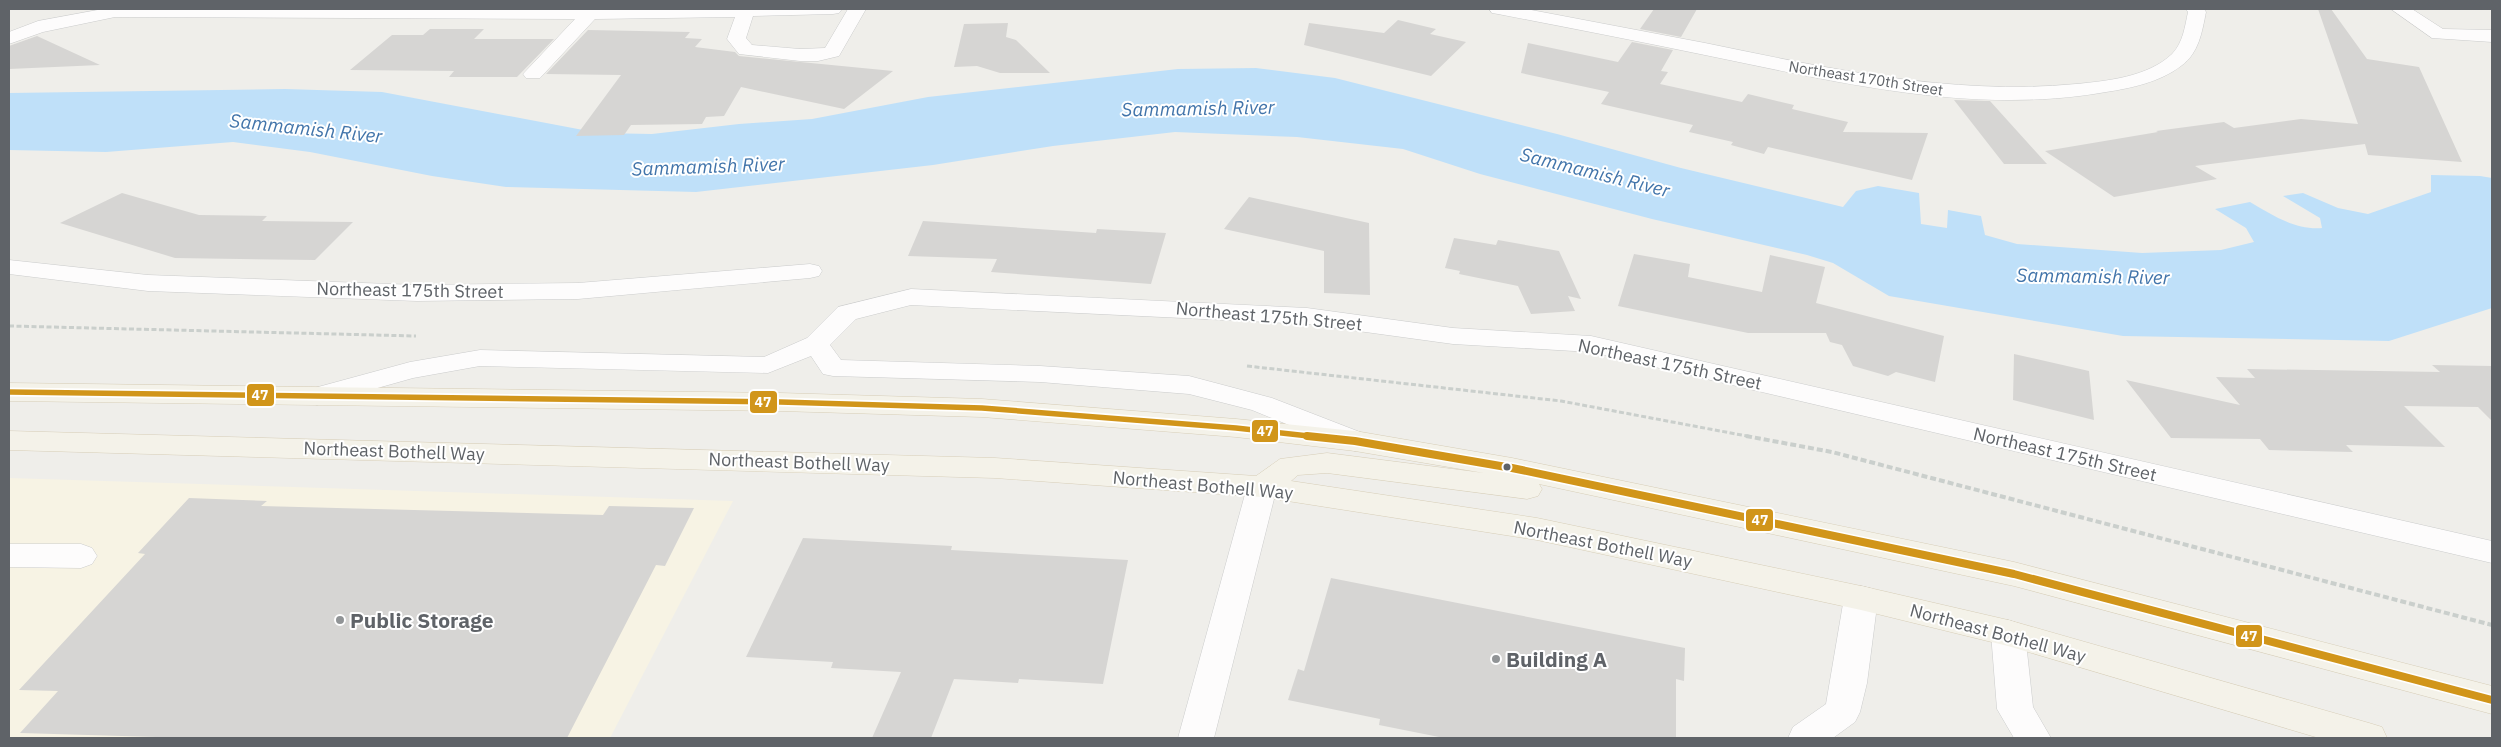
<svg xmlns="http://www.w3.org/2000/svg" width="2501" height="747" viewBox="0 0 2501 747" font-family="'IBM Plex Sans',sans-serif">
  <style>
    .commercial { fill: #f7f3e4 }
    .water { fill: #bfe0f9 }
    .building { fill: #d6d5d3 }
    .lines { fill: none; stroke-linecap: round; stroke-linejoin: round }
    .minor-casing { stroke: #cbcccc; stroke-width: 1 }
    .major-casing { stroke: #d7ceb8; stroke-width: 1 }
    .path-far1 { stroke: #cacfcc; stroke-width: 3; stroke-dasharray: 5 2.5; stroke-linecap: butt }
    .path { stroke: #cacfcc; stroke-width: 4; stroke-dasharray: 6 3; stroke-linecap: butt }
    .minor { fill: #fdfcfc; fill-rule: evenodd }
    .major { fill: #f4f2e9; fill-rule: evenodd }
    .bus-1-far1-casing { stroke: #fff; stroke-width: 9 }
    .bus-1-casing { stroke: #fff; stroke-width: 11 }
    .bus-1-far1 { stroke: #d1951a; stroke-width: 5.5 }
    .bus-1 { stroke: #d1951a; stroke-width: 8 }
    .bus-dot { fill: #5f6368; stroke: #fff; stroke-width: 2 }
    .poi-dot { fill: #919496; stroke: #fff; stroke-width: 2 }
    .labels { text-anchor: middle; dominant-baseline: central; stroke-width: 4; stroke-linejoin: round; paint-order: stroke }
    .far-street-label { font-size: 15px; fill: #5f6368; stroke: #fff }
    .street-label { font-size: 18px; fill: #5f6368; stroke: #fff }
    .water-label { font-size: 19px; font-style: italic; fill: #4174aa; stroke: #fff }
    .near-poi-label { font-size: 21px; font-weight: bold; fill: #5f6368; stroke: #fff; text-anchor: start }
    .line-badge { stroke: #fff; stroke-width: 2 }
    .badge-label { font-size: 14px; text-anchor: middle; font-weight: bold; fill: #fff }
  </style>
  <rect width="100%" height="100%" fill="#efeeea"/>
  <path class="commercial" d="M9 478 733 501 610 738H9Z"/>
  <path class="water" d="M1256 68 1335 78 1557 134 1681 168 1843 207 1856 191 1878 186 1919 193 1921 224 1947 228 1948 210 1981 216 1985 235 2017 244 2142 253 2221 250 2254 242 2246 228 2215 209 2250 202C2272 215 2295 230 2322 228L2320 218 2283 196 2303 193 2338 208 2368 214 2431 192V175L2480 176 2492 178V308L2389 341 2123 336 1889 296 1833 263 1807 255 1652 219 1480 174 1403 149 1297 137 1175 132 1053 146 933 165 696 192 506 187 432 176 310 152 233 142 106 152 9 150V93L285 89 382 92 599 133 652 134 739 124 812 119 928 97 1178 69Z"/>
  <path class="building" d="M1654 9H1697L1681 37 1640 29Z
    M2318 9H2331L2367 59 2419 67 2462 162 2368 155 2365 144 2195 166 2217 179 2114 197 2045 151 2158 132 2156 131 2224 122 2234 128 2301 119 2358 124Z
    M1398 20 1436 29 1430 34 1466 42 1431 76 1304 45 1309 23 1384 33Z
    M1008 23 1006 37 1016 40 1050 73H1000L977 66 954 67 964 24Z
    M430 29H484L474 39H554L517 77H449L454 71 350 70 392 35H423Z
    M588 30 690 32 685 38 702 39 695 47 735 52 739 56 893 71 844 109 741 87 724 116 706 117 702 124 631 125 624 135 576 136 621 75 546 74Z
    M37 36 100 65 9 69V46Z
    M1632 42 1673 50 1661 71 1668 72 1660 84 1742 102 1748 94 1794 105 1792 109 1848 122 1843 132 1928 133 1912 180 1768 147 1764 154 1731 145 1733 142 1689 132 1693 125 1601 104 1609 92 1521 73 1528 43 1618 62Z
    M1954 100 1990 101 2047 164H2004Z
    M122 193 199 215 267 216 262 221 353 222 315 260 175 258 60 223Z
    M1249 197 1369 223 1370 295 1324 293V251L1224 229Z
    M923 221 1096 233 1097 229 1166 233 1151 284 991 272 997 259 908 256Z
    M1454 238 1496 245 1498 240 1559 251 1581 299 1568 296 1575 311 1531 314 1518 286 1459 274 1460 271 1445 268Z
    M1634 254 1690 264 1688 277 1762 292 1770 255 1825 267 1816 303 1944 336 1935 382 1896 372 1888 376 1853 366 1842 345 1830 342 1826 333H1748L1618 306Z
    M2014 354 2089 371 2094 420 2013 400Z
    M2432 365 2492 366V421L2478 407 2404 406 2445 447 2346 445 2353 452 2269 450 2260 439 2171 438 2126 380 2240 405 2216 377 2255 378 2247 369 2440 372Z
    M189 498 267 501 261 506 603 515 609 506 694 508 665 566 656 565 567 738H190L20 733 58 691 19 690 145 554 138 553Z
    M803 538 952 546 951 550 1128 560 1103 684 1019 679 1018 683 954 679 931 738H872L901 672 831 668 833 662 746 657Z
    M1331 578 1685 648 1684 681 1676 679V738H1444L1379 725 1380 719 1288 700 1298 669 1304 671Z"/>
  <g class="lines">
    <defs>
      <path id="minor" d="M103 9H842L839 13 833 14 753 16 746 38 752 45 800 49 825 48 848 9H866L839 56 818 61H800L739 54 727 39 735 17 595 19 540 78H526L523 74 575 19 115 17 43 32 9 44V32L38 21Z
        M1489 9H1526C1586 20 1645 32 1705 43 1827 68 1950 96 2076 84 2107 81 2148 77 2172 54 2183 43 2185 26 2188 12L2186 9H2204L2206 12C2202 32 2199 53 2181 66 2160 82 2132 88 2106 92 1971 116 1833 81 1700 54 1633 40 1565 27 1498 14L1492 13Z
        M2391 9H2412L2443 29 2492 30V42L2432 38Z
        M9 260 148 275 417 285 578 283 810 264 819 266 822 271 819 276 810 278 578 299 417 301 148 291 9 274Z
        M911 289 1307 308 1453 328 1591 336 2492 541V563L1591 352 1453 344 1307 324 911 305 856 319 830 345 841 360 1040 366 1189 376 1272 398 1365 434 1370 441 1365 448 1355 451 1345 448 1252 410 1189 394 1040 382 833 376 823 374 811 356 768 373 480 366 413 378 317 405 307 402 303 396 307 390 410 362 480 350 764 357 807 338 838 307Z
        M1262 477 1273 480 1277 487 1214 738H1178L1247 487 1251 480Z
        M9 544H81L92 548 97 556 92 564 81 568 9 567Z
        M1861 586 1873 589 1878 598 1867 683 1860 712 1855 722 1833 738H1788L1793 727 1826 704 1844 598 1849 589Z
        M2008 620 2020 624 2025 633 2033 707 2051 738H2014L1997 709 1991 633 1996 624Z"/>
      <path id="major" d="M9 383 780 393 982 399 1236 419 1355 431 1512 458 2014 562 2492 686V714L2014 586 1539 484 1542 489 1538 496 1527 499 1327 473 1298 475 1291 481 1537 518 1861 586 2008 620 2369 723 2382 727 2387 738H2319L2008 646 1861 610 1537 540 1262 497 995 478 9 450V431L995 458 1256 476 1280 459 1327 453 1484 473 1355 451 1236 437 982 417 780 411 9 401Z"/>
    </defs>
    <use href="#minor" class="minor-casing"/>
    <use href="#major" class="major-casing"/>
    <path class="path-far1" d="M9 326 416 336
      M1247 366 1561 401 1752 437"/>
    <path class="path" d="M1746 436 1832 452 2492 625"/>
    <use href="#minor" class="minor"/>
    <use href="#major" class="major"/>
    <defs>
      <path id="bus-1-far1" d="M9 392 780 402 982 408 1236 428 1318 437"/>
      <path id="bus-1" d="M1307 436 1355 441 1512 468 2014 574 2492 700"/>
    </defs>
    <use href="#bus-1-far1" class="bus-1-far1-casing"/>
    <use href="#bus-1" class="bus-1-casing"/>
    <use href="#bus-1-far1" class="bus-1-far1"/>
    <use href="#bus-1" class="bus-1"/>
  </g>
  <circle class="bus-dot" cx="1507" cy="467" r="4.5"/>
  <g class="poi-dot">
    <circle cx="340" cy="620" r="5"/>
    <circle cx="1496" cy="659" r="5"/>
  </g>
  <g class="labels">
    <g class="far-street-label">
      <text transform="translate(1866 78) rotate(9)">Northeast 170th Street</text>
    </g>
    <g class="street-label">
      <text transform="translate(410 290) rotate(1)">Northeast 175th Street</text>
      <text transform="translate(1269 316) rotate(5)">Northeast 175th Street</text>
      <text transform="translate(1670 364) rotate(12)">Northeast 175th Street</text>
      <text transform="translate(394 451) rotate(2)">Northeast Bothell Way</text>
      <text transform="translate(2065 454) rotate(13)">Northeast 175th Street</text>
      <text transform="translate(799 462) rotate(2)">Northeast Bothell Way</text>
      <text transform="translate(1203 485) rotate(5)">Northeast Bothell Way</text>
      <text transform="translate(1603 544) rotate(11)">Northeast Bothell Way</text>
      <text transform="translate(1998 633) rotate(15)">Northeast Bothell Way</text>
    </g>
    <g class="water-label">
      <text transform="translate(1198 108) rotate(-1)">Sammamish River</text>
      <text transform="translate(306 128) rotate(6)">Sammamish River</text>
      <text transform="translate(708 166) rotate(-2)">Sammamish River</text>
      <text transform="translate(1595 172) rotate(14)">Sammamish River</text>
      <text transform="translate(2093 276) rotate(1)">Sammamish River</text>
    </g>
    <g class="near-poi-label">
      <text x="350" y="620">Public Storage</text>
      <text x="1506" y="659">Building A</text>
    </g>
  </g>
  <g class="line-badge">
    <rect x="246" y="383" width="29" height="24" rx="5" fill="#d1951a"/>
    <rect x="749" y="390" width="29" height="24" rx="5" fill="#d1951a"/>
    <rect x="1251" y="419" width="28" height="24" rx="5" fill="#d1951a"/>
    <rect x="1745" y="508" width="29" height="24" rx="5" fill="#d1951a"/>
    <rect x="2235" y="624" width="28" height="24" rx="5" fill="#d1951a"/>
  </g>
  <g class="badge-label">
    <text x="260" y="400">47</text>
    <text x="763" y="407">47</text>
    <text x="1265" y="436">47</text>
    <text x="1760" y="525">47</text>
    <text x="2249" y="641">47</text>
  </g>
  <rect width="2501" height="747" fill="none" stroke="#5f6368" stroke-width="20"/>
</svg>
